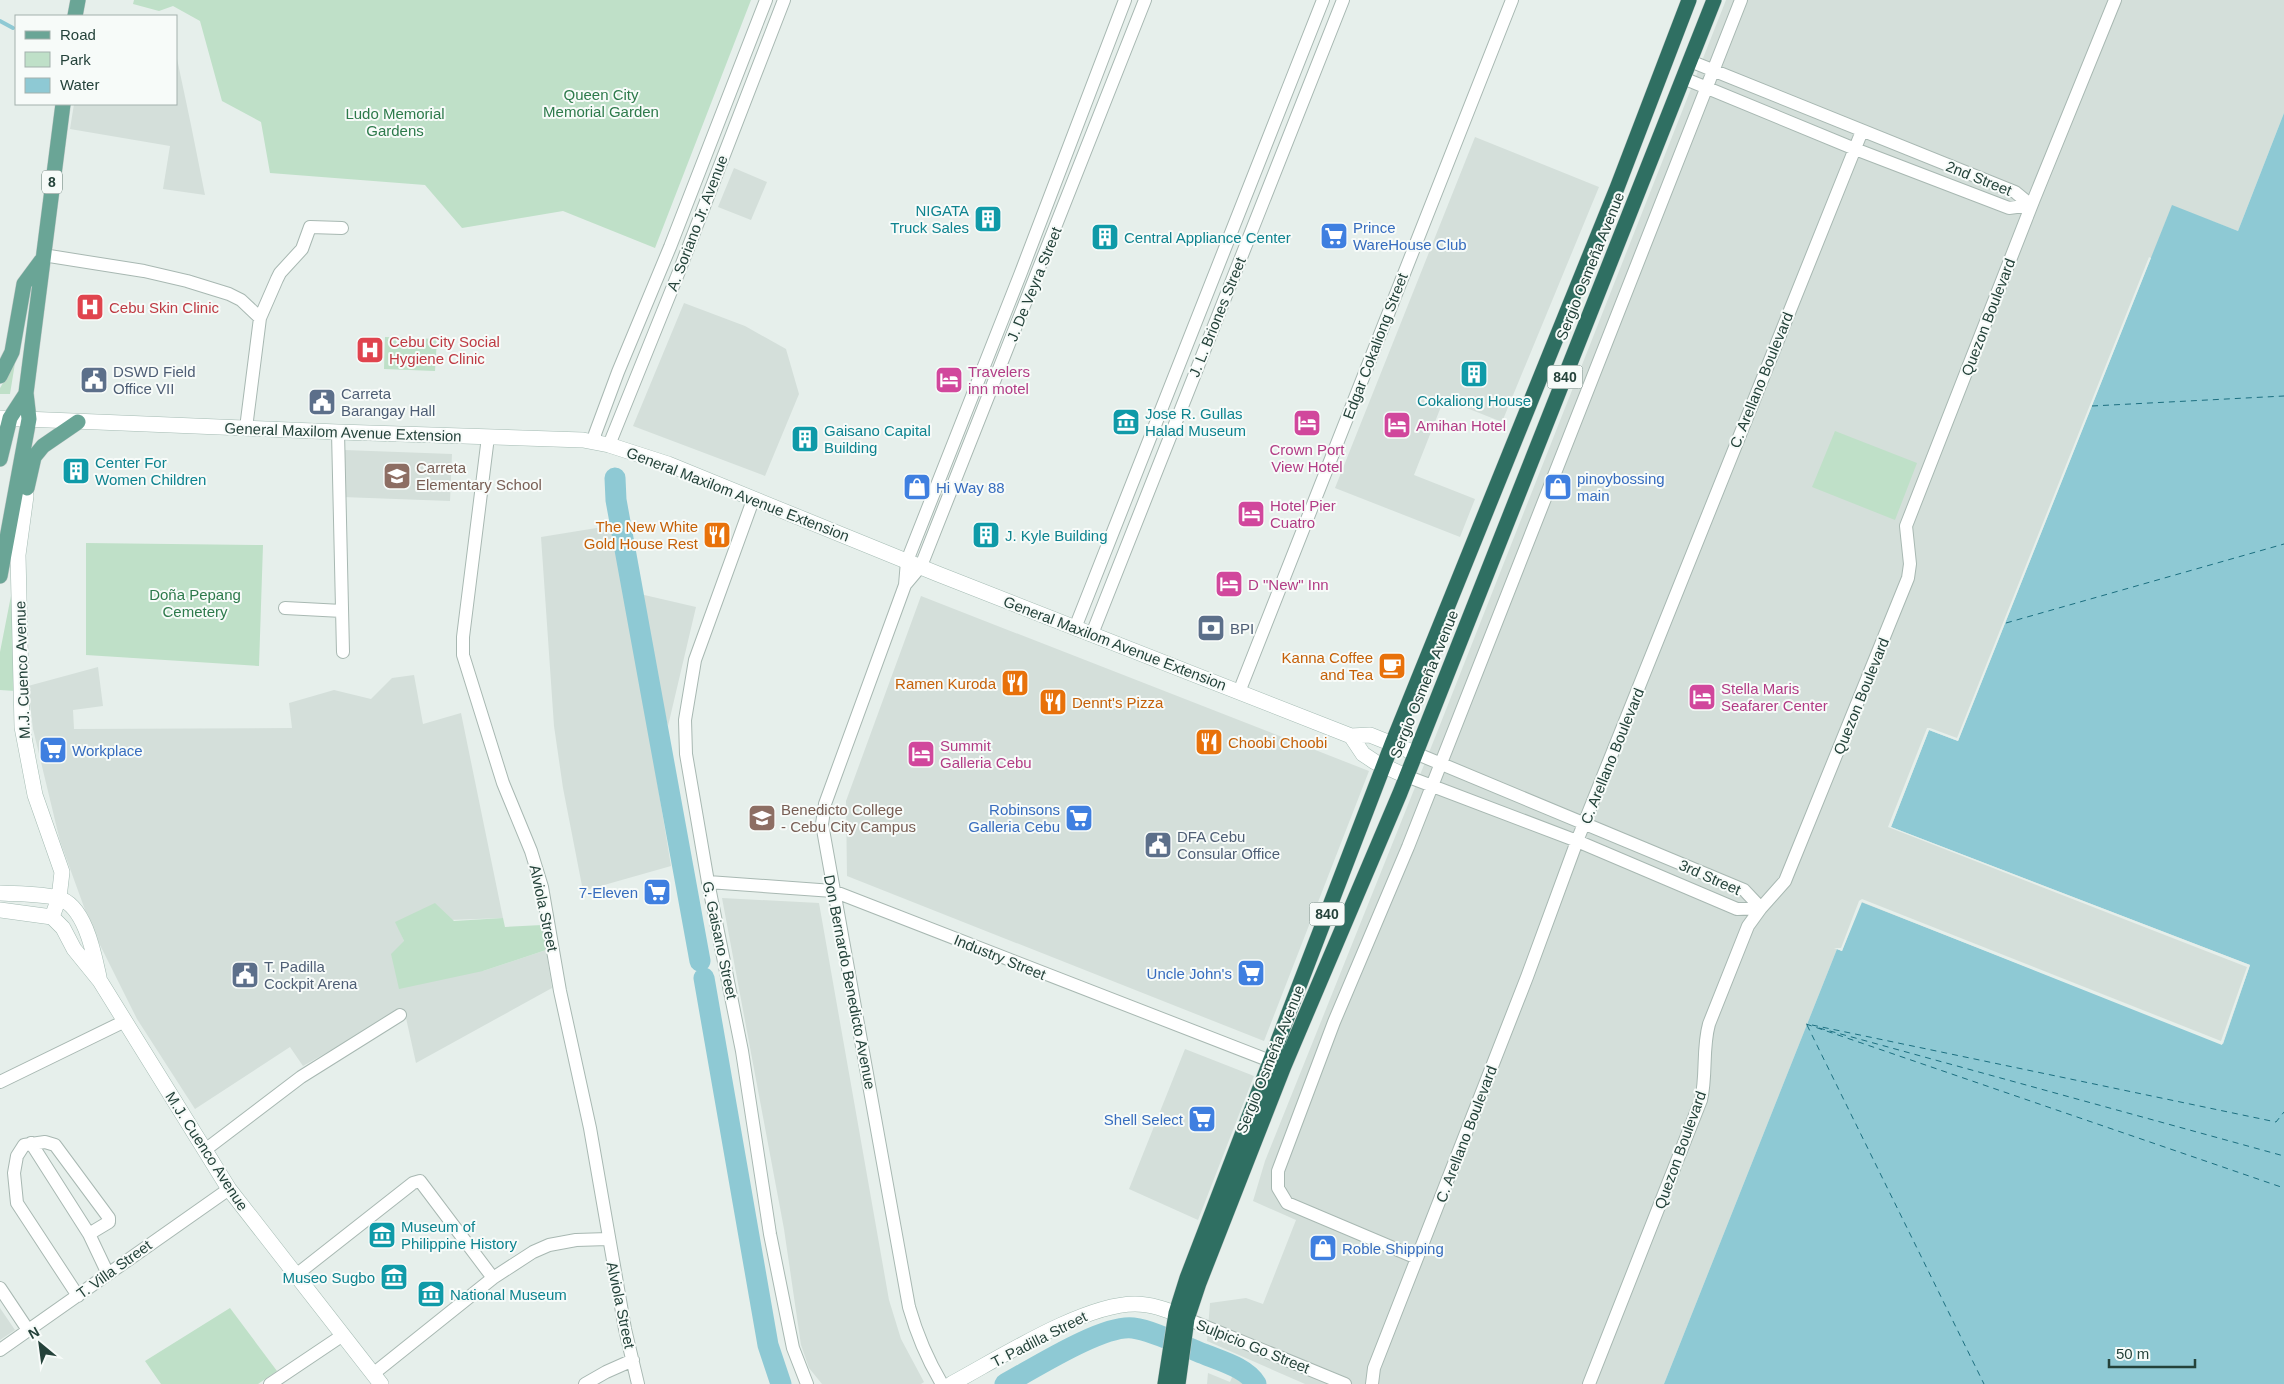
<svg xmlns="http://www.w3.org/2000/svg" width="2284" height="1384" viewBox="0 0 2284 1384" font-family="Helvetica,sans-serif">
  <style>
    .built { fill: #d4dfda }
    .green { fill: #bfe0c8 }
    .water { fill: #8ec9d4 }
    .pier { fill: #e6efeb }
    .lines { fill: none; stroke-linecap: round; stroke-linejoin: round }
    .stream { stroke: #8ec9d4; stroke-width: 4 }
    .river { stroke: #8ec9d4; stroke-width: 21 }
    .ferry { stroke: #1c6f80; stroke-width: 1; stroke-dasharray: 6 5; stroke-linecap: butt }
    .street-casing { stroke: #a8b8b2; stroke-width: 14 }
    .secondary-casing { stroke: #a4bbb3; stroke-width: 16 }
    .primary-casing { stroke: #c2cac8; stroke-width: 16 }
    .highway-casing { stroke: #c2cac8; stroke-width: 16 }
    .street { stroke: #fff; stroke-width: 12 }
    .secondary { stroke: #fff; stroke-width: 15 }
    .primary { stroke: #6aa596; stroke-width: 15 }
    .highway { stroke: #2f6f62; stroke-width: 15 }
    .labels { text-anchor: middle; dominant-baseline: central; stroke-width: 4; stroke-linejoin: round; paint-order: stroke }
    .shield { fill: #f7fbf9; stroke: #637a73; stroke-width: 1 }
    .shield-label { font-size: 14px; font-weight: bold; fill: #24423a }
    .park-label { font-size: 15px; fill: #2d7a4b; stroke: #f7fbf9 }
    .street-label { font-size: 15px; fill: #24423a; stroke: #f7fbf9 }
    .culture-label { font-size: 15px; fill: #0d838f; stroke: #f7fbf9; text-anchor: start }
    .shop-label { font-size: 15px; fill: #366cbe; stroke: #f7fbf9; text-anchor: start }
    .health-label { font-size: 15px; fill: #be3a42; stroke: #f7fbf9; text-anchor: start }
    .service-label { font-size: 15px; fill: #4e5e75; stroke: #f7fbf9; text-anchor: start }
    .hotel-label { font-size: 15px; fill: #b23c85; stroke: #f7fbf9; text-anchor: start }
    .education-label { font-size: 15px; fill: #785e54; stroke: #f7fbf9; text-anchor: start }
    .food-label { font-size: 15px; fill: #c56008; stroke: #f7fbf9; text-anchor: end }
  </style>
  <rect width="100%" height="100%" fill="#e6efeb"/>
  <path class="built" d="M1726 0H2284V113L2238 231 2172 206 1958 741 1929 730 1891 827 2250 965 2222 1045 1837 949 1664 1384H1305L1207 1341 1210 1303 1246 1298 1263 1304 1296 1220 1253 1201 1265 1161 1436 735Z
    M176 54 191 125 205 195 163 189 170 146 70 129 74 104H176Z
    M1475 137 1599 187 1502 422 1444 399 1414 475 1475 499 1460 537 1335 488Z
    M734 168 767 182 751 220 718 207Z
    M684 303 745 326 786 349 799 394 765 476 633 426Z
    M344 450 452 454 450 501 342 497Z
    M615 525 671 866 583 891 563 788 554 726 541 537Z
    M640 594 696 607 668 726 653 666Z
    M921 596 1369 771 1264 1041 847 876 846 801Z
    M98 667 103 706 73 710 74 729 292 728 289 703 334 690 371 699 392 678 414 675 423 724 461 713 503 918 396 922 404 941 483 971 546 950 552 988 416 1063 404 1009 303 1066 290 1047 195 1109 137 1019 92 929 60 841 33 729 28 686Z
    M722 898 819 903 889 1300 901 1339 924 1382 921 1384H822L809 1368 801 1345 784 1229Z
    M1185 1049 1254 1076 1198 1220 1129 1189Z
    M0 1308 15 1330 0 1340Z
    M1239 1361 1254 1369 1249 1384H1207L1208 1373 1230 1382Z"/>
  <path class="green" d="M134 0H751L655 248 563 211 462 228 425 185 270 173 261 122 222 101 200 21 173 6 159 11 133 4Z
    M385 337 437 339 435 371 384 369Z
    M15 363 10 394H0V388Z
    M1835 431 1917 463 1895 520 1812 487Z
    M86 543 263 545 259 666 86 655Z
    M18 560 15 691 0 690V652Z
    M435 903 454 921 503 918 505 927 542 925 546 950 483 971 399 989 391 954 404 941 395 922Z
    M230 1308 277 1371 258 1384H161L145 1361Z"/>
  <path class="water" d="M2284 113V1384H1664L1837 949 1842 951 1861 902 2223 1044 2250 965 1891 827 1929 730 1958 741 2172 205 2238 231Z"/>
  <path class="pier" d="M2149 257 2151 258 1958 741 1929 730 1891 827 2250 965 2222 1045 1862 902 1842 951 1834 948H1841L1859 901 1862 899 2221 1041 2247 967 1888 827 1927 728H1930L1957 738Z"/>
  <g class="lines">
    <path class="stream" d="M0 21 13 28"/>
    <path class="river" d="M615 478 616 500 700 961
      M704 978 768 1345 781 1384
      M1005 1384C1033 1369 1103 1324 1133 1328 1155 1331 1183 1346 1204 1354 1221 1361 1247 1368 1256 1384"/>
    <path class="ferry" d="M2092 406 2284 396
      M2006 623 2284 544
      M1806 1024 2284 1188
      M1807 1025 1984 1384
      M1812 1025 2276 1122 2284 1112
      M1819 1028 2284 1156"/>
    <defs>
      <path id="street" d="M1690 61 2015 192 2031 205
        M1683 78 1855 149 2009 208 2031 205
        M43 255 144 271 187 281 229 294 241 300 260 318
        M246 428 260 318 277 279 280 273 302 249 310 227 342 228
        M338 432 343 652
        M488 437 463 637V655L503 783 531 851 542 887 560 991 590 1128 625 1329 638 1384
        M595 442V434L618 372 670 247 766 0
        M609 445 678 274 784 0
        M753 500 695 660 685 720 686 754 708 882 742 1051 770 1234 793 1348 807 1384
        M905 585 921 566 1145 0
        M285 608 342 611
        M1075 628 1323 0
        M1092 634 1343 0
        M1239 692 1512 0
        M1415 753 1744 890 1761 908
        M1406 776 1577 841 1737 909 1761 908
        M708 882 833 891 1278 1064
        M0 1082 125 1021
        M31 1143 89 1234 108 1274
        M205 1150 301 1077 400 1015
        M1417 1258 1287 1203 1278 1188V1171L1334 1022 1408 847 1741 0
        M296 1275 413 1183 420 1181 493 1278
        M0 1288 28 1330
        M78 1296 17 1203 14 1173 17 1156 24 1145 45 1142 55 1145 109 1218V1222L89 1234
        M1187 1319 1345 1384
        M0 1350 229 1189
        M373 1374 493 1278 533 1252 549 1245 576 1240 608 1239
        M270 1384 343 1335
        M585 1384 606 1372 633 1360
        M942 1384C927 1359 917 1335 909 1307L822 824 825 804 905 585 907 561 1020 275 1125 0
        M1372 1384 1374 1368 1527 977 1577 841 1862 131
        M1589 1384 1701 1100C1707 1075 1702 1049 1709 1024L1748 926 1761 908 1785 881 1908 578 1910 564 1906 526 2034 199 2115 0"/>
      <path id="secondary" d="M0 418 338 432 583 440 609 445 668 464 938 574 1351 736 1370 735 1415 753
        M26 496 18 555 22 727 35 795 62 872 59 898 52 917
        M1351 736 1363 754 1375 762 1406 776
        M0 893C17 894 43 894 58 898 85 905 94 954 99 977
        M0 910 52 917 63 928 74 949 100 981 229 1189 381 1384
        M951 1384C998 1359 1083 1304 1135 1304 1152 1304 1171 1311 1186 1318"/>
      <path id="primary" d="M75 16 78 0
        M0 376 12 352 24 284 41 261
        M0 459 10 418 25 395
        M27 488 34 457 43 446 78 422
        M0 576 29 419 26 393 63 104"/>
      <path id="highway" d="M1165 1384 1176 1313 1187 1278 1392 744 1617 188 1689 0
        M1178 1384 1187 1319 1199 1283 1284 1066 1400 793 1714 0"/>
    </defs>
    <use href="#street" class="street-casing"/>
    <use href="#secondary" class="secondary-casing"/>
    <use href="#primary" class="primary-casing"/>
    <use href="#highway" class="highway-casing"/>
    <use href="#street" class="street"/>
    <use href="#secondary" class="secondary"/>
    <use href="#primary" class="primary"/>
    <use href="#highway" class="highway"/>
  </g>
  <defs>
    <symbol id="building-square" viewBox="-11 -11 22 22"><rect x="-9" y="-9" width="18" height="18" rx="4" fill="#0f9aa8" stroke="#f7fbf9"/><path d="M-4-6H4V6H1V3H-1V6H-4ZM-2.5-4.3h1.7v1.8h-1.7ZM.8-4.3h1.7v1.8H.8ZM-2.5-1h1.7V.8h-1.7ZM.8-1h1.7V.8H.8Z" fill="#fff"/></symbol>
    <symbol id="supermarket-square" viewBox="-11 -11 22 22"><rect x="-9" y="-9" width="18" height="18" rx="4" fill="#3f7fe0" stroke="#f7fbf9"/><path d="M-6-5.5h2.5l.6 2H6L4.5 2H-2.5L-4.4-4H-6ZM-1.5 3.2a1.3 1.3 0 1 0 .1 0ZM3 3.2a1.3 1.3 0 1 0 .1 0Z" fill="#fff"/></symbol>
    <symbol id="hospital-square" viewBox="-11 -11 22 22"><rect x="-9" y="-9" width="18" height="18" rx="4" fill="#e0444e" stroke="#f7fbf9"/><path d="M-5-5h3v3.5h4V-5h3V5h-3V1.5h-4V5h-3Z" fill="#fff"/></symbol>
    <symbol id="civic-square" viewBox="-11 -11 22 22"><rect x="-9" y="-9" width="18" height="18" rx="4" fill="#5c6f8a" stroke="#f7fbf9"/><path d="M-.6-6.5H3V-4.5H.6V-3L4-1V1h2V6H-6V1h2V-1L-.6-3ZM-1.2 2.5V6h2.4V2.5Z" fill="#fff"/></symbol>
    <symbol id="hotel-square" viewBox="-11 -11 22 22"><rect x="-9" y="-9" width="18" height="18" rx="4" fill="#d1479c" stroke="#f7fbf9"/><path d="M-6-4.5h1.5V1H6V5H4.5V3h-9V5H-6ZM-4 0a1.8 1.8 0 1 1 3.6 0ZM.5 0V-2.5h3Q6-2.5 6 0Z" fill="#fff"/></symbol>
    <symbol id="museum-square" viewBox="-11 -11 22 22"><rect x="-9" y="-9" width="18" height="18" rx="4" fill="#0f9aa8" stroke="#f7fbf9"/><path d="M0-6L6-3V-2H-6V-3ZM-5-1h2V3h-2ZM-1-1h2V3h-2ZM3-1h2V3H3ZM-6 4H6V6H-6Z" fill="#fff"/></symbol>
    <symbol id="school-square" viewBox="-11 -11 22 22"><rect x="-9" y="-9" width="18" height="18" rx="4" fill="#8d6e63" stroke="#f7fbf9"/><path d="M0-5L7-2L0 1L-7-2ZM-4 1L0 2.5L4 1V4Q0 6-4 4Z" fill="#fff"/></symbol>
    <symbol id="shop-square" viewBox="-11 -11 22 22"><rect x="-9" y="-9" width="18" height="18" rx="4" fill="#3f7fe0" stroke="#f7fbf9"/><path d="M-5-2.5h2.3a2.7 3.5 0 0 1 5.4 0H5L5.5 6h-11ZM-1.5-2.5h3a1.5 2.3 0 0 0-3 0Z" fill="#fff"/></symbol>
    <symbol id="restaurant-square" viewBox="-11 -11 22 22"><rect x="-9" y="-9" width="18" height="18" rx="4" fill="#e8710a" stroke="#f7fbf9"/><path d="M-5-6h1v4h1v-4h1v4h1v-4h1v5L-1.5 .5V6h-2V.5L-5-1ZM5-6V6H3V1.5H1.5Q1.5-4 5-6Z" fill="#fff"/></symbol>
    <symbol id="bank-square" viewBox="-11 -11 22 22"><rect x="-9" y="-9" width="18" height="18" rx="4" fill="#5c6f8a" stroke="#f7fbf9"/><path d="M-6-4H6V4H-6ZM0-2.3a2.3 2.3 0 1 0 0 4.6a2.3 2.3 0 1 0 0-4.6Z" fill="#fff"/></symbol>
    <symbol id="cafe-square" viewBox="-11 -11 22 22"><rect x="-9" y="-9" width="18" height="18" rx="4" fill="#e8710a" stroke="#f7fbf9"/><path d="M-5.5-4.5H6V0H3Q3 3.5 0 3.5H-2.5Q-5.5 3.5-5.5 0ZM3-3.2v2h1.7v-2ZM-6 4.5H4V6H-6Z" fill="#fff"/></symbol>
    <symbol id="university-square" viewBox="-11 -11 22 22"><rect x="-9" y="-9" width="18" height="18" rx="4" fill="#8d6e63" stroke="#f7fbf9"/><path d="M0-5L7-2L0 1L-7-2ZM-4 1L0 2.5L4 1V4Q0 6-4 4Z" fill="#fff"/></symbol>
  </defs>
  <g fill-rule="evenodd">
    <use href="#building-square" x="972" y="203" width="32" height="32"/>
    <use href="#supermarket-square" x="1318" y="220" width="32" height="32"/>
    <use href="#building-square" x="1089" y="221" width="32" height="32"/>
    <use href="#hospital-square" x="74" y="291" width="32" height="32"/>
    <use href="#hospital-square" x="354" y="334" width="32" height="32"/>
    <use href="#building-square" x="1458" y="358" width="32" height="32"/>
    <use href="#civic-square" x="78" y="364" width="32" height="32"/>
    <use href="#hotel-square" x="933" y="364" width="32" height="32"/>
    <use href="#civic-square" x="306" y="386" width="32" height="32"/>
    <use href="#museum-square" x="1110" y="406" width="32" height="32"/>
    <use href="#hotel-square" x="1291" y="407" width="32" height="32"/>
    <use href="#hotel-square" x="1381" y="409" width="32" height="32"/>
    <use href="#building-square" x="789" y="423" width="32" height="32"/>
    <use href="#building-square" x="60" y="455" width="32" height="32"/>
    <use href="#school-square" x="381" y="460" width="32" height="32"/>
    <use href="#shop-square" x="901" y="471" width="32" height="32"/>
    <use href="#shop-square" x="1542" y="471" width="32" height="32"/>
    <use href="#hotel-square" x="1235" y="498" width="32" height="32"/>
    <use href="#restaurant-square" x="701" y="519" width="32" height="32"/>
    <use href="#building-square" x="970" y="519" width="32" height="32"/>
    <use href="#hotel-square" x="1213" y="568" width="32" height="32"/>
    <use href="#bank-square" x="1195" y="612" width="32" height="32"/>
    <use href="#cafe-square" x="1376" y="650" width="32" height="32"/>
    <use href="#restaurant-square" x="999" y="667" width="32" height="32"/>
    <use href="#hotel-square" x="1686" y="681" width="32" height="32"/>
    <use href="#restaurant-square" x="1037" y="686" width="32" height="32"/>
    <use href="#restaurant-square" x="1193" y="726" width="32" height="32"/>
    <use href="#supermarket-square" x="37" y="734" width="32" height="32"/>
    <use href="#hotel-square" x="905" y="738" width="32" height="32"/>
    <use href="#university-square" x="746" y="802" width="32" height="32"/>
    <use href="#supermarket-square" x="1063" y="802" width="32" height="32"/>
    <use href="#civic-square" x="1142" y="829" width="32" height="32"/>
    <use href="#supermarket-square" x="641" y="876" width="32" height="32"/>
    <use href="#supermarket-square" x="1235" y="957" width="32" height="32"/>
    <use href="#civic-square" x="229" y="959" width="32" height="32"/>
    <use href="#supermarket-square" x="1186" y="1103" width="32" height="32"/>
    <use href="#museum-square" x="366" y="1219" width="32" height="32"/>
    <use href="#shop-square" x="1307" y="1232" width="32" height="32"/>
    <use href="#museum-square" x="378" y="1261" width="32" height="32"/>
    <use href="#museum-square" x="415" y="1278" width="32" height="32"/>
  </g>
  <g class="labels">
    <g class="shield">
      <rect x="42" y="170.5" width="20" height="23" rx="4"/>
      <rect x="1547.5" y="365.5" width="35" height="23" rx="4"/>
      <rect x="1309.5" y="902.5" width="35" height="23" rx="4"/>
    </g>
    <g class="shield-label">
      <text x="52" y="182">8</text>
      <text x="1565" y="377">840</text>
      <text x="1327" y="914">840</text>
    </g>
    <g class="park-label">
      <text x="601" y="94">Queen City<tspan x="601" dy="17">Memorial Garden</tspan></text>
      <text x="395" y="113">Ludo Memorial<tspan x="395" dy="17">Gardens</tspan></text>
      <text x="195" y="594">Doña Pepang<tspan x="195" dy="17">Cemetery</tspan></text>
    </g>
    <g class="street-label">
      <text transform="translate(1979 178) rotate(22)">2nd Street</text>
      <text transform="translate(697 223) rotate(-69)">A. Soriano Jr. Avenue</text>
      <text transform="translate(1590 266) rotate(-68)">Sergio Osmeña Avenue</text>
      <text transform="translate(1034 284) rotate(-68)">J. De Veyra Street</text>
      <text transform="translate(1217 317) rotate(-68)">J. L. Briones Street</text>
      <text transform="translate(1988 317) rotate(-69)">Quezon Boulevard</text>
      <text transform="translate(1375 346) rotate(-69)">Edgar Cokaliong Street</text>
      <text transform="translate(1761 380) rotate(-68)">C. Arellano Boulevard</text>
      <text transform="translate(343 432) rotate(2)">General Maxilom Avenue Extension</text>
      <text transform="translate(738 494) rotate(21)">General Maxilom Avenue Extension</text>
      <text transform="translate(1115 643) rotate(21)">General Maxilom Avenue Extension</text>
      <text transform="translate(22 670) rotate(-92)">M.J. Cuenco Avenue</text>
      <text transform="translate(1424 684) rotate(-68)">Sergio Osmeña Avenue</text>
      <text transform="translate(1861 696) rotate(-68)">Quezon Boulevard</text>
      <text transform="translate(1612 756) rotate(-68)">C. Arellano Boulevard</text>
      <text transform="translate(1710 877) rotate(24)">3rd Street</text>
      <text transform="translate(544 908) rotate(78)">Alviola Street</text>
      <text transform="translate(720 940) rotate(78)">G. Gaisano Street</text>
      <text transform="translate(1000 957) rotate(22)">Industry Street</text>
      <text transform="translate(850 982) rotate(79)">Don Bernardo Benedicto Avenue</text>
      <text transform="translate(1270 1059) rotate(-68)">Sergio Osmeña Avenue</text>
      <text transform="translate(1466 1134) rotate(-69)">C. Arellano Boulevard</text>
      <text transform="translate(1680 1150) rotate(-70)">Quezon Boulevard</text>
      <text transform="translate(207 1151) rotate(57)">M.J. Cuenco Avenue</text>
      <text transform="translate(114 1269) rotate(-36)">T. Villa Street</text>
      <text transform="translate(621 1305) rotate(78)">Alviola Street</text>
      <text transform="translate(1039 1339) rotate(-27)">T. Padilla Street</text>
      <text transform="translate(1253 1346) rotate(22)">Sulpicio Go Street</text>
    </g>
    <g class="culture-label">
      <text x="969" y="210" text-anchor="end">NIGATA<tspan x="969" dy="17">Truck Sales</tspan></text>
      <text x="1124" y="237">Central Appliance Center</text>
      <text x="1474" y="400" text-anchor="middle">Cokaliong House</text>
      <text x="1145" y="413">Jose R. Gullas<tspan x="1145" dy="17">Halad Museum</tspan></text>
      <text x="824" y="430">Gaisano Capital<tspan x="824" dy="17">Building</tspan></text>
      <text x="95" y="462">Center For<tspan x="95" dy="17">Women Children</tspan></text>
      <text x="1005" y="535">J. Kyle Building</text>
      <text x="401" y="1226">Museum of<tspan x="401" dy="17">Philippine History</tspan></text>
      <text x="375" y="1277" text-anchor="end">Museo Sugbo</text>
      <text x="450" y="1294">National Museum</text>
    </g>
    <g class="shop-label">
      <text x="1353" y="227">Prince<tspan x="1353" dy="17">WareHouse Club</tspan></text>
      <text x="1577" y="478">pinoybossing<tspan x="1577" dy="17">main</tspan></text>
      <text x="936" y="487">Hi Way 88</text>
      <text x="72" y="750">Workplace</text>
      <text x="1060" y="809" text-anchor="end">Robinsons<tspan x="1060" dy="17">Galleria Cebu</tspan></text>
      <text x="638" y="892" text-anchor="end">7-Eleven</text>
      <text x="1232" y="973" text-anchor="end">Uncle John's</text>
      <text x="1183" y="1119" text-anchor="end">Shell Select</text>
      <text x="1342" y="1248">Roble Shipping</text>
    </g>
    <g class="health-label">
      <text x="109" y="307">Cebu Skin Clinic</text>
      <text x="389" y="341">Cebu City Social<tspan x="389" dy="17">Hygiene Clinic</tspan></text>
    </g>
    <g class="service-label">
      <text x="113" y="371">DSWD Field<tspan x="113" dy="17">Office VII</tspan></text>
      <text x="341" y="393">Carreta<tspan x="341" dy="17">Barangay Hall</tspan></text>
      <text x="1230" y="628">BPI</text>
      <text x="1177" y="836">DFA Cebu<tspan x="1177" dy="17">Consular Office</tspan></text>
      <text x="264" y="966">T. Padilla<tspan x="264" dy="17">Cockpit Arena</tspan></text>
    </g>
    <g class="hotel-label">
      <text x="968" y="371">Travelers<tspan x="968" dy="17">inn motel</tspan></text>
      <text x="1416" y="425">Amihan Hotel</text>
      <text x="1307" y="449" text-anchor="middle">Crown Port<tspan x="1307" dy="17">View Hotel</tspan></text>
      <text x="1270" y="505">Hotel Pier<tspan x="1270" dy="17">Cuatro</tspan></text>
      <text x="1248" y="584">D "New" Inn</text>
      <text x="1721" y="688">Stella Maris<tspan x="1721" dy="17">Seafarer Center</tspan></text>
      <text x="940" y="745">Summit<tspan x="940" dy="17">Galleria Cebu</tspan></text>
    </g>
    <g class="education-label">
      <text x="416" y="467">Carreta<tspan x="416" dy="17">Elementary School</tspan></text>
      <text x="781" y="809">Benedicto College<tspan x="781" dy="17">- Cebu City Campus</tspan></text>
    </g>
    <g class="food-label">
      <text x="698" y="526">The New White<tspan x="698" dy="17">Gold House Rest</tspan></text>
      <text x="1373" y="657">Kanna Coffee<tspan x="1373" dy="17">and Tea</tspan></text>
      <text x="996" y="683">Ramen Kuroda</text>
      <text x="1072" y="702" text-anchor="start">Dennt's Pizza</text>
      <text x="1228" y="742" text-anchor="start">Choobi Choobi</text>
    </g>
  </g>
  <rect x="15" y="15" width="162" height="90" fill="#f7fbf9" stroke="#a3b1ad"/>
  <rect x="25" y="31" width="25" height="8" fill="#6aa596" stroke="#a3b1ad"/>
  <text x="60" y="40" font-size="15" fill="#24423a">Road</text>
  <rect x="25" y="52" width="25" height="15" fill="#bfe0c8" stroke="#a3b1ad"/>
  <text x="60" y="65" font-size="15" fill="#24423a">Park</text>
  <rect x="25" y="78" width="25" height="15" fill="#8ec9d4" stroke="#a3b1ad"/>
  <text x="60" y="90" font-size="15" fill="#24423a">Water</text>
  <g transform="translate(40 1344) rotate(331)" stroke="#f7fbf9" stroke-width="4" paint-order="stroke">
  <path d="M0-4L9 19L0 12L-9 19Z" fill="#24423a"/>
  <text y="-8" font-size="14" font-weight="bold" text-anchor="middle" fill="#24423a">N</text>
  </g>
  <path d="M2109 1359v8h86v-8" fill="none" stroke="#24423a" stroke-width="2.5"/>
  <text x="2116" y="1359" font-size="15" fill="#24423a" stroke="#f7fbf9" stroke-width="4" paint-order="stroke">50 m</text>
</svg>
